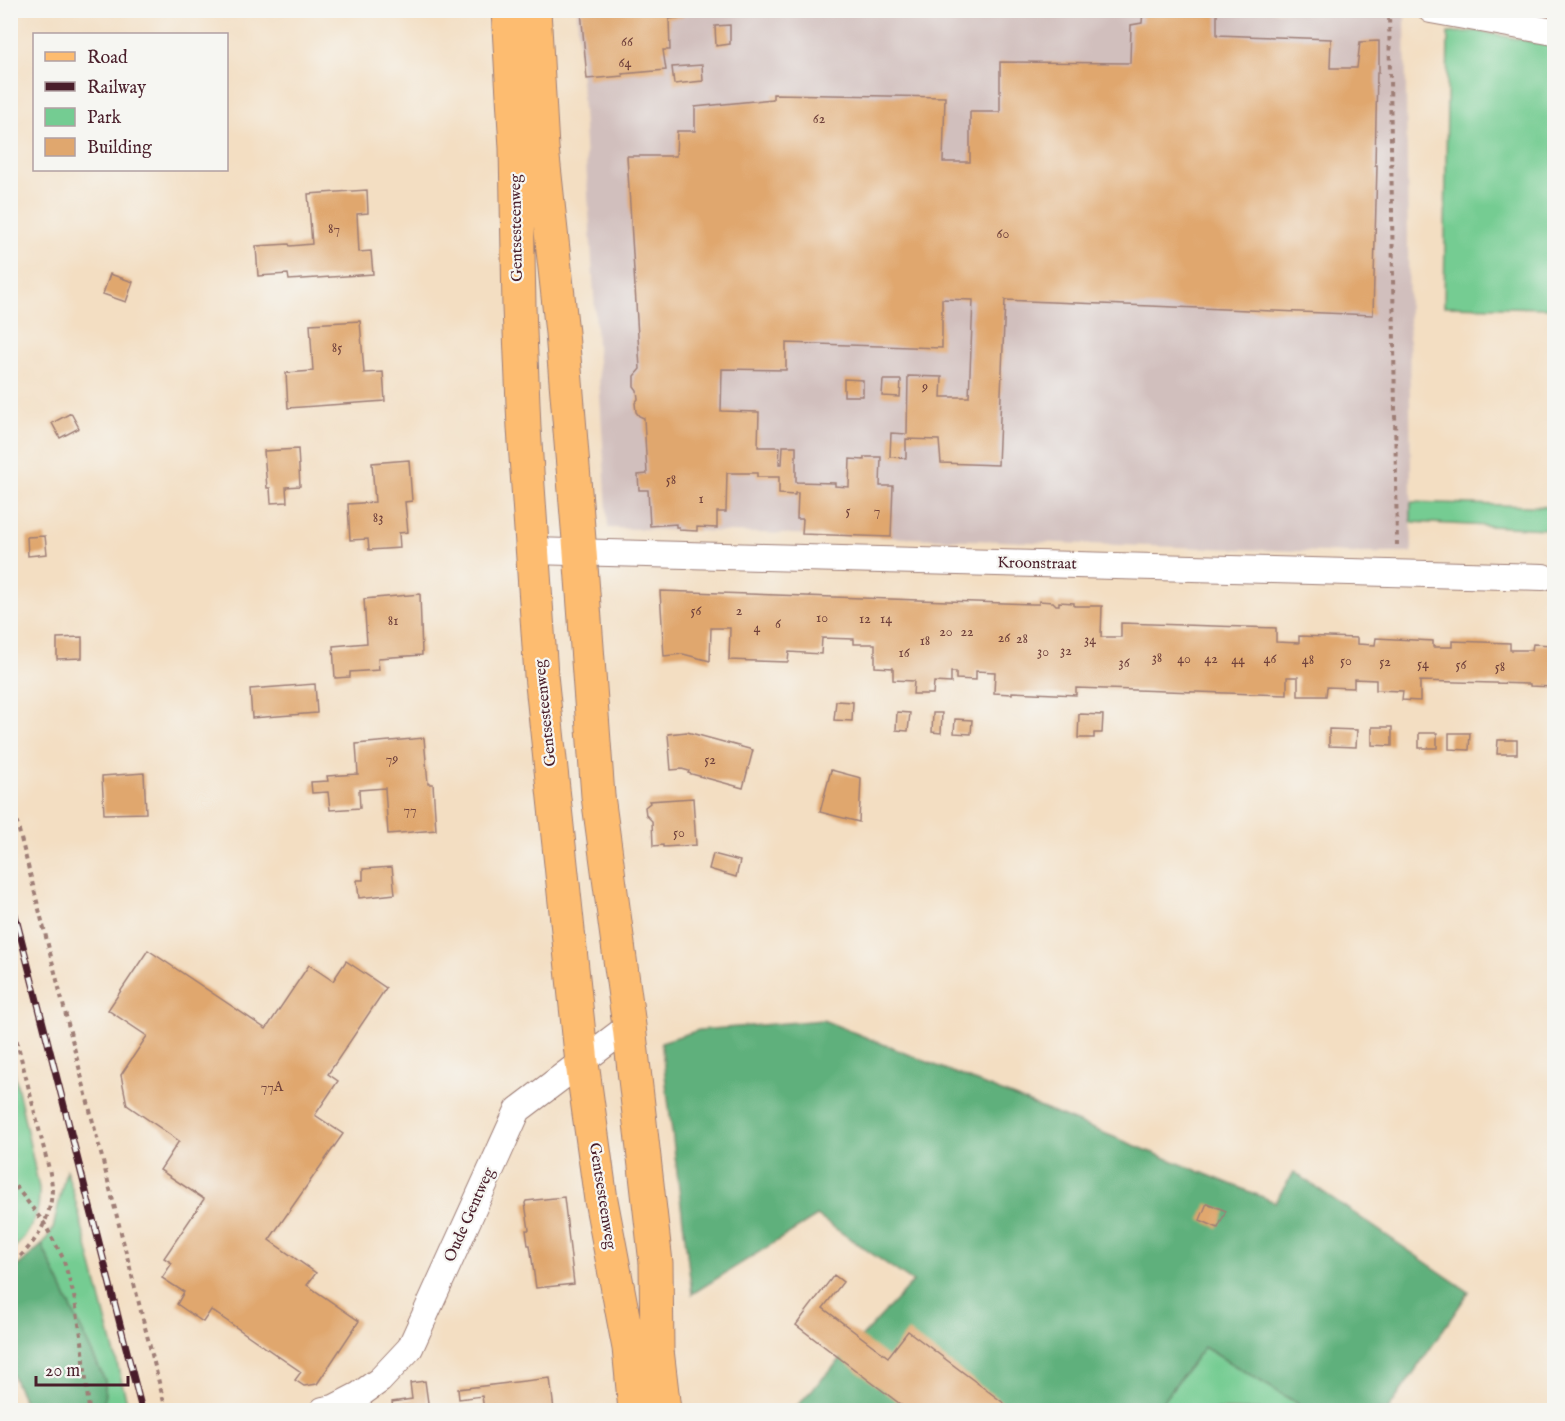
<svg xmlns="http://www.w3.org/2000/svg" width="1565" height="1421" viewBox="0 0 1565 1421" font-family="'IM FELL English',serif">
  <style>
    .industrial { fill: #d1bfbd }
    .green { fill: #74cc92; stroke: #5f765e; stroke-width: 1.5 }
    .forest { fill: #5fb07c; stroke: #546854; stroke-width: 1.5 }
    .building { fill: #e0a76e }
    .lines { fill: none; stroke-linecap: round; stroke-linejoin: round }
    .street-casing { stroke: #9e7e76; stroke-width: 28 }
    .primary-casing { stroke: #9e7e76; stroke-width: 35 }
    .path { stroke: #9e7e76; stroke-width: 4; stroke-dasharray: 4.5 4.5; stroke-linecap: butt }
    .street { stroke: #fff; stroke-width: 26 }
    .primary { stroke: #fdbc6f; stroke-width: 33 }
    .rail-casing { stroke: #4a1f2b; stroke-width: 7 }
    .rail { stroke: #f6f6f2; stroke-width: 4.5; stroke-dasharray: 14; stroke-linecap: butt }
    .labels { text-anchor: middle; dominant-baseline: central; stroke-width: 4.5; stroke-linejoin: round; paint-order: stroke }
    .number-label { font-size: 14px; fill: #70413c }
    .street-label { font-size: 16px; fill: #4a1f2b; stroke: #f6f6f2 }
  </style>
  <rect width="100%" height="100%" fill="#f6f6f2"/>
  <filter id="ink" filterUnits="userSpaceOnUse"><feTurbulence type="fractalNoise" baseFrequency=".0167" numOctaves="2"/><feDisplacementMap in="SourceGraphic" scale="12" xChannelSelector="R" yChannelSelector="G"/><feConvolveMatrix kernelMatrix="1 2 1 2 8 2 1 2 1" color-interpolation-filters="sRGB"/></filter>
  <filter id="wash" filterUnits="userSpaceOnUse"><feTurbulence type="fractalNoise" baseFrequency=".008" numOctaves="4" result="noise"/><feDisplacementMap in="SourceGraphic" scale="24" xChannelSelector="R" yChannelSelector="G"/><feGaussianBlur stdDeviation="1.35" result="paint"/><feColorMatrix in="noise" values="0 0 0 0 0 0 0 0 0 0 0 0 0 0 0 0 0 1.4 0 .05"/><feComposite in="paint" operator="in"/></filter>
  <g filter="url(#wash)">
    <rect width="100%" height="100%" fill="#f3dec2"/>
    <path class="industrial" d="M577 11H1405L1412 553H1356L608 528Z"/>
    <path class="green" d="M1478 31 1554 46V308L1444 306 1448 33Z
      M1411 502 1554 507V534L1547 529 1411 522Z
      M11 1056 39 1188C39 1194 39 1201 38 1207 35 1224 23 1240 11 1252Z
      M66 1170 73 1191 129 1410H104L105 1381 42 1245 53 1229Z
      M1204 1347 1308 1410H1156Z"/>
    <path class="forest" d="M823 1020 1275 1202 1294 1172 1469 1292 1388 1410H1308L1204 1347 1156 1410H793L913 1282 817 1216 692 1294 661 1042 699 1030Z
      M42 1245 105 1381 104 1410H28L11 1372V1272Z"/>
    <g id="blocks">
      <path class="building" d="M581 10H683V17L669 19 670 50H663L666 70 622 74 623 76 587 79Z
        M1143 10H1217V35L1331 39 1330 68H1357L1360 42 1379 41V72H1377L1375 165H1377L1373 315 1005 300 998 465 941 463 939 440 906 439V458L890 457 891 433 907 434 908 376 942 377 941 397H969L973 300 942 299V348L786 343V370L722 369 721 411 759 412 758 447H780L779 464H782L783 446H796V482L835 483V486L849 487 850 459 864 460V457H881L880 486H893L891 537 802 534 803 519H797L798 493H795V495L779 494V477H757V473H727L726 512H717V528L697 527V531L679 530V527H676V524L650 526 648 490H639L638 475 647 474 644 418 639 416 636 412 635 403 638 399 637 390 634 386V376L640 369 627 156H676L677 131H695V107L773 99V94L945 97 943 162H970V112H1000V62L1130 63 1131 25 1142 23Z
        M730 25V44L716 46 715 26Z
        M702 65 703 81 674 84 672 67Z
        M367 190 368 213 357 214 359 252 371 251 373 274 289 280 288 274 258 276 256 246 289 244 290 246 312 244 308 194Z
        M110 274 133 282 126 302 103 294Z
        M360 321 364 373 383 372 385 401 288 408 286 373 313 371 310 324Z
        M844 379 863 380V396H844Z
        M883 380H901L900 397 882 396Z
        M71 413 79 428 60 438 52 423Z
        M298 449 300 486 286 487 287 502 271 503 270 488H267L264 451Z
        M409 460 412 501 405 502 408 532 399 533 400 548 369 550 368 539 350 540 348 504 375 502 372 463Z
        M45 536 47 554 28 556 27 537Z
        M660 591 1033 604H1039V601L1053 602 1056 605H1059V602L1074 603V606H1102L1101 637H1121V623L1276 628V642L1299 643V636L1357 638V644L1375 645 1376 638 1433 641V647H1452V641L1510 643V650H1532L1533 644 1554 645V687L1530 686V684L1420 681V701L1402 700 1403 691 1376 690V680L1354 679V688L1327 687 1326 696H1298V677H1287V695L1076 688V695L1012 692V694L994 693 995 672 976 671V680L956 679V672H951V683L934 682 933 694H913L914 681 893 680V668L875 667V644H854V639L822 638 821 654 789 652 788 662 729 660 730 628H711L710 661 683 654 664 656Z
        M420 594 422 655 378 658 379 670 350 672V677L335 678 333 646 367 643 364 599Z
        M82 637V658L57 659V638Z
        M315 684 317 713 252 718 250 689Z
        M836 701 853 702 852 721 834 720Z
        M897 712 910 713 908 731 896 730Z
        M933 713H942L941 733 932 732Z
        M1079 714 1103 715 1102 733H1094V738H1078Z
        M955 719 972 720 971 734 954 733Z
        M1372 727H1392V746L1372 745Z
        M1329 729 1357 730 1356 747 1329 746Z
        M687 732 753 750 743 788 688 773 689 771 682 769 671 770 668 734Z
        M1419 733H1437V748H1419Z
        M1449 733H1470L1469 750 1449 749Z
        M424 738 428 784H433L436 830 388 834 385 788 359 790 360 808 330 810 328 792 312 793 311 782 328 781 327 776 358 774 356 744Z
        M1498 740H1517V754H1497Z
        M831 770 861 778 859 822 820 812Z
        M144 773 146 813 104 814 102 776Z
        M693 798 696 845 663 847V845L653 846 652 821 646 815 645 807 650 803 649 801Z
        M713 854 740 861 736 877 709 869Z
        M392 867 395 894 359 898 357 880H363V869Z
        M148 950 266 1029 309 965 333 981 346 961 386 988 328 1074 338 1081 315 1115 343 1134 269 1240 316 1273 307 1285 359 1321 317 1384 304 1386 295 1380 301 1372 211 1310 203 1322 184 1309 177 1304 184 1292 162 1278 172 1263 164 1258 204 1199 160 1170 179 1141 127 1105 121 1075 147 1036 108 1010Z
        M564 1197 574 1284 536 1288 530 1245H528L526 1230H529L525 1203 526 1201Z
        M1207 1203 1226 1211 1218 1228 1200 1220Z
        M834 1275 843 1282 823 1308 888 1357 908 1331 1013 1410H908L796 1325Z
        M550 1378 554 1410H484L482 1396 459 1399 458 1389Z
        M425 1381 429 1410H393L392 1402 412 1399 410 1383Z"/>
    </g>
  </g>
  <g filter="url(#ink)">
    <use href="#blocks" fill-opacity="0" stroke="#9e7e76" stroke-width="1.5"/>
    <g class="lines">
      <defs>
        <path id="street" d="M1431 10 1554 32
          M532 551 1543 577
          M323 1410 334 1408 359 1395 380 1380 410 1348 518 1110 629 1026"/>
        <path id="primary" d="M508 10 516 148 519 307 524 428 541 675 582 1063 601 1200 629 1348 635 1410
          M534 10 542 148 562 333 580 552 598 796 629 1026 656 1263 657 1350 664 1410"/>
      </defs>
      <use href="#street" class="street-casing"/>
      <use href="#primary" class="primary-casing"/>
      <path class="path" d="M1389 10 1397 545
        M10 795 166 1410
        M10 1014 48 1165C50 1173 52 1181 52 1189 51 1222 34 1245 10 1266
        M10 1179 44 1223 63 1258 74 1296 82 1341 89 1410"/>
      <use href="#street" class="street"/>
      <use href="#primary" class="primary"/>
      <defs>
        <path id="rail" d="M10 895 142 1410"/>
      </defs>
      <use href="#rail" class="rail-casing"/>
      <use href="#rail" class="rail"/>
    </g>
  </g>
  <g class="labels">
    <g class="number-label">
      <text x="627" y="42">66</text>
      <text x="625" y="63">64</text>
      <text x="819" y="119">62</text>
      <text x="334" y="229">87</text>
      <text x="1003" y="234">60</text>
      <text x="337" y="348">85</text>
      <text x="925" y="387">9</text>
      <text x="671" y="480">58</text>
      <text x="701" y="499">1</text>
      <text x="848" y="511">5</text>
      <text x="877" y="511">7</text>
      <text x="378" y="518">83</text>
      <text x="696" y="611">56</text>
      <text x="739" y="611">2</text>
      <text x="822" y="618">10</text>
      <text x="865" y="619">12</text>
      <text x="886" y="619">14</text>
      <text x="393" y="621">81</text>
      <text x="778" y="624">6</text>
      <text x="757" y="628">4</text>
      <text x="946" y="632">20</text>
      <text x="967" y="632">22</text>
      <text x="1004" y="638">26</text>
      <text x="1022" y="639">28</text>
      <text x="1090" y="640">34</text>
      <text x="925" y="641">18</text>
      <text x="1066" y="651">32</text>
      <text x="1043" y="652">30</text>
      <text x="904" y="653">16</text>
      <text x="1157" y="658">38</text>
      <text x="1184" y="659">40</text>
      <text x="1211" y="659">42</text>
      <text x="1270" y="659">46</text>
      <text x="1238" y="660">44</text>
      <text x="1308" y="660">48</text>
      <text x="1346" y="661">50</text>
      <text x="1385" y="662">52</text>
      <text x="1124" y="663">36</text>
      <text x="1423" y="664">54</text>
      <text x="1461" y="665">56</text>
      <text x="1500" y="667">58</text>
      <text x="392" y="759">79</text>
      <text x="710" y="760">52</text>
      <text x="410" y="810">77</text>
      <text x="679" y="833">50</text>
      <text x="272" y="1087">77A</text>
    </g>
    <g class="street-label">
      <text transform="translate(517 228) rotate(-91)">Gentsesteenweg</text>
      <text transform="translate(1037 564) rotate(1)">Kroonstraat</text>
      <text transform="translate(546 713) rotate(-96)">Gentsesteenweg</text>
      <text transform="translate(602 1196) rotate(81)">Gentsesteenweg</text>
      <text transform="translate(470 1215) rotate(-66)">Oude Gentweg</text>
    </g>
  </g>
  <rect width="1565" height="1421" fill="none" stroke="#f6f6f2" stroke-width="36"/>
  <rect x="33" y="33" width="195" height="138" fill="#f6f6f2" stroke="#b1a0a2" stroke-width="1.5"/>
  <rect x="45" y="52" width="30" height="9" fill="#fdbc6f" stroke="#b1a0a2" stroke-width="1.5"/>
  <text x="87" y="63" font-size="18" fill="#4a1f2b">Road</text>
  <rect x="45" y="82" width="30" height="9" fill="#4a1f2b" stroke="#b1a0a2" stroke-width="1.5"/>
  <text x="87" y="93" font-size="18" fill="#4a1f2b">Railway</text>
  <rect x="45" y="108" width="30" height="18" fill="#74cc92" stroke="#b1a0a2" stroke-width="1.5"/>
  <text x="87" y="123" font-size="18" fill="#4a1f2b">Park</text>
  <rect x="45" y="138" width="30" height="18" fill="#e0a76e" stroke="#b1a0a2" stroke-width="1.5"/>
  <text x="87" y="153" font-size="18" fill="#4a1f2b">Building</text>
  <path d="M36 1376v9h92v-9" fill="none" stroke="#4a1f2b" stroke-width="3"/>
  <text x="45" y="1376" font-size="18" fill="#4a1f2b" stroke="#f6f6f2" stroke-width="4.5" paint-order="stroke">20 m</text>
</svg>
